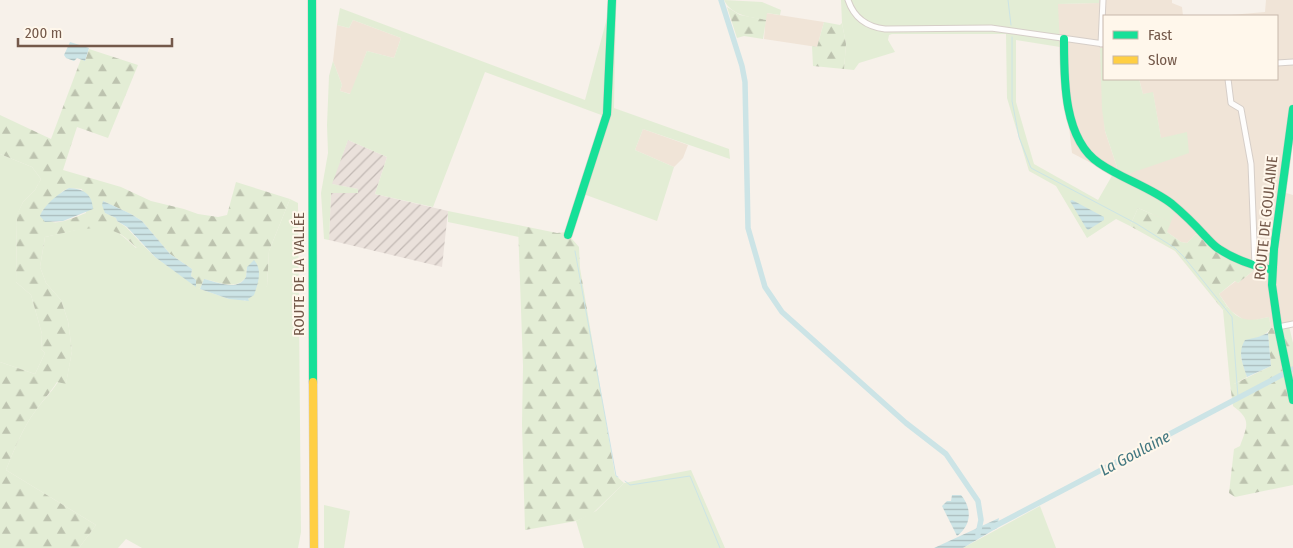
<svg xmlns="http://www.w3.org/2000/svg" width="1293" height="548" viewBox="0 0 1293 548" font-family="'Fira Sans Condensed',sans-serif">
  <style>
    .residential { fill: #f0e4d7 }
    .industrial { fill: url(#industrial-furrows) }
    .green { fill: #e3edd5 }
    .forest { fill: url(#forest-firs); fill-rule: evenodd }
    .water { fill: url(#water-rules) }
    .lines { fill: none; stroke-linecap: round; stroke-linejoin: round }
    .stream { stroke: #cce4e6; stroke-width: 1 }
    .canal { stroke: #cce4e6; stroke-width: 5.5 }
    .street-casing { stroke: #d6cec8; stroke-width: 7 }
    .fast-casing { stroke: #d6cec6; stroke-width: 9 }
    .slow-casing { stroke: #d6cec6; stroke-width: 9 }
    .street { stroke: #fefdfc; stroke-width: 5 }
    .fast { stroke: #16e098; stroke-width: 8 }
    .slow { stroke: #ffcf43; stroke-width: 8 }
    .labels { text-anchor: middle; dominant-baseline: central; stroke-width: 4; stroke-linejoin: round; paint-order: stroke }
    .street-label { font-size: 15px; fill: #74594a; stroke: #fff7eb }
    .water-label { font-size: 16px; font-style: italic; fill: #427780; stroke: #fff7eb }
  </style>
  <defs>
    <pattern id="industrial-furrows" width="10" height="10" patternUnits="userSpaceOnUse" patternTransform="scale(1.25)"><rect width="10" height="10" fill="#eae1db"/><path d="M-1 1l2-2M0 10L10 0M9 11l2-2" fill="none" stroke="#c2b9b4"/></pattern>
    <pattern id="forest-firs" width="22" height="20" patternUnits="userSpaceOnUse" patternTransform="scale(1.25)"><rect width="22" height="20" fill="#e3edd5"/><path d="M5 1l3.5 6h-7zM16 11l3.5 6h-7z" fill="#bdc3af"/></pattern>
    <pattern id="water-rules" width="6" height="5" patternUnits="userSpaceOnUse" patternTransform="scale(1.25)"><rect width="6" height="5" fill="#cce4e6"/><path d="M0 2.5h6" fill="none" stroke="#aabcbc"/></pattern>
  </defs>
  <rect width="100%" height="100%" fill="#f7f1ea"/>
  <path class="residential" d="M1099 0H1172V3L1182 7 1183 16H1104V48H1100L1105 131 1117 167 1112 174 1072 153 1060 47 1057 4 1098 3Z
    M1266 0H1293V140L1286 193 1293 195V325L1271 328 1269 317 1251 321 1244 320 1231 311 1219 294 1236 281 1238 283 1253 271V268L1220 254 1196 234 1187 243 1181 242 1167 232 1125 181 1131 173 1161 139 1153 93 1143 94 1139 79H1277V16H1219L1265 12Z
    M766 13 824 22 817 47 764 39Z
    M353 20 401 38 394 58 367 51 351 94 340 91 342 85 333 61 337 25 349 28Z
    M643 129 688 145 683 158 674 167 635 150Z"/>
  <path class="industrial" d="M348 140 387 157 375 194 448 211 442 267 329 240 331 193H358V189L331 184Z"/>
  <path class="green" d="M608 0H616L614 108 729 149 730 159 643 129 635 150 674 167 657 221 578 192 604 116 485 72 433 207 375 194 387 157 348 140 332 184 358 189V193H331L329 240 324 239 321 193 328 153 327 125 329 76 333 61 342 85 340 91 350 94 367 51 394 58 401 38 353 20 349 28 337 25 340 8 585 100 607 18Z
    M724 0 762 2 781 10 780 15 767 13 766 20C750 17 732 16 724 0Z
    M841 0H1099V3L1058 4 1060 47 1016 40V102L1034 164 1098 200 1117 167 1105 131 1102 109 1100 48H1104V79H1139L1143 94 1153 92 1161 138 1187 132 1189 153 1131 173 1126 181 1155 197 1175 211 1171 222 1138 208 1130 226 1116 219 1087 238 1056 186 1029 171 1007 98 1006 34H892L889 35 888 40 895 52 859 63 854 70 844 69 846 44 842 23Z
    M0 154 32 167 41 179 35 190 23 202 17 215 16 282 31 295 42 334 41 349 45 353 35 374 0 362Z
    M290 199 298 203 301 532 298 548H142L126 539 118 548H79L96 525 6 470C14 450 23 427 36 410 44 399 50 394 58 382L66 383 72 351 68 321 61 300 46 283 40 267 45 237C62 234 91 224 107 228 119 231 127 240 136 248L142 244 155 257 200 289 229 299H241L245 301 267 286 269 251Z
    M448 211 518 225 519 237 448 222Z
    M1227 306C1240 323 1251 321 1269 317L1271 328C1265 337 1255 338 1245 341L1241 358 1247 377 1234 384H1230L1223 310Z
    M691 470 725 548H584L576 521 596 511 624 483Z
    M324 505 350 511 344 548H324Z
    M1040 506 1056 548H963Z"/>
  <path class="forest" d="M727 7 740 15 766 20 763 39 744 36 737 38Z
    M824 22 840 25 842 23 846 44 844 69 813 66 812 46 817 47Z
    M89 49 138 65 108 138 77 127 63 170 121 187 151 201 184 209 198 214 218 217 227 215 236 182 290 199 269 251 267 286 260 297 249 301 247 267 246 277C237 291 218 282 204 279L200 289 196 287V280L191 276 192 269 170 254 142 221 131 214 103 201 105 213 116 218 117 221 126 227 142 244 137 248C131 243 125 236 118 233 96 222 68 233 45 237L40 267 46 283 61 300 68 321 72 351 66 384 57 382C50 393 43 400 36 410 23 427 14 450 6 470L96 525 79 548H0V362L35 374 45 353 41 349 42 334 31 295 16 282 17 214 23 202 35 190 41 179 32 167 0 154V115L51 139 81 59 85 61ZM69 188 82 189 86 213C78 216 57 226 50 221 47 218 45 214 42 211L63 191Z
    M1138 208 1171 222 1167 232 1181 242 1187 243 1196 234 1220 254 1253 268V271L1238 283 1235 281 1219 294 1227 306 1223 310 1175 251 1130 226Z
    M518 225 557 233 566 232 579 247 580 268 615 475 624 483 592 514 576 521 525 530 522 424 523 366Z
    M1289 326 1293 343V485L1235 497 1229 493 1234 449 1240 446C1247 426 1252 420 1233 406L1230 384H1234L1271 366 1268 333 1271 328Z"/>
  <path class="water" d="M70 42 89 48 85 61 77 58 74 61 66 58 64 55Z
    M69 188C84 189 92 194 93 209L63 221 45 222 40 216C44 205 59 193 69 188Z
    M1072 200 1104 217V220L1088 230 1086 228 1070 201Z
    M103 201 131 214 142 221 170 254 192 269 191 276 196 280V287L155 257 127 227 117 221 116 218 105 213 102 205Z
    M254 260C263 270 258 283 254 295L248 299 249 301 229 299 200 289 204 279C218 282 237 292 246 277L247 267Z
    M1268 333 1271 366 1247 377C1243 364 1237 353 1245 340L1258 337Z
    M952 495H961C972 508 972 525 957 536L942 506 947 501H951Z
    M999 518 997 528 963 548H934Z"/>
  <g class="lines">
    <path class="stream" d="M1008 0 1011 25
      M1012 37V101L1019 137 1031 168 1137 224 1175 248 1184 257 1232 317 1238 397
      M575 251 616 476 618 477
      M625 481 630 485 690 476 720 548"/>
    <path class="canal" d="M721 0 742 66 745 82 748 228 765 287 782 312 906 423 946 454 978 501 981 520 978 534
      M993 527 1293 369"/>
    <defs>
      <path id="street" d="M848 0C854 18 867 27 885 29L991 28 1104 44
        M1101 44 1103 0
        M1277 63 1293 62
        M1228 79 1231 103 1241 109 1251 164 1255 266
        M1278 327 1293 324"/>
      <path id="fast" d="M312 0 313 382
        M1064 39C1064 77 1063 139 1099 163 1122 179 1150 187 1172 204 1184 214 1195 225 1205 236 1209 240 1214 246 1219 249 1234 259 1254 266 1272 270
        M1293 109 1274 249 1272 285 1278 327 1293 400
        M568 235 607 114 612 0"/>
      <path id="slow" d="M313 382 314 548"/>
    </defs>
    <use href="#street" class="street-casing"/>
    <use href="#fast" class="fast-casing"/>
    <use href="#slow" class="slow-casing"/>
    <use href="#street" class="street"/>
    <use href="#fast" class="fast"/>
    <use href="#slow" class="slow"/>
  </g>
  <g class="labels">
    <g class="street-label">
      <text transform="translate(1266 218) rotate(-84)">ROUTE DE GOULAINE</text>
      <text transform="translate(299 274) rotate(-90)">ROUTE DE LA VALLÉE</text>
    </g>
    <g class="water-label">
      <text transform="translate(1135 453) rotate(-28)">La Goulaine</text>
    </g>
  </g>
  <rect x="1103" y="15" width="175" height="65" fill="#fff7eb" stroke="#c7b8ab"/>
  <rect x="1113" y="31" width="25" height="8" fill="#16e098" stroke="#c7b8ab"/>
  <text x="1148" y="40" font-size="15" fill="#74594a">Fast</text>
  <rect x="1113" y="56" width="25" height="8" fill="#ffcf43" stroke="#c7b8ab"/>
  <text x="1148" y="65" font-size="15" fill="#74594a">Slow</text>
  <path d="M18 38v8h154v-8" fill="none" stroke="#74594a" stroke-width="2.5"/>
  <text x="25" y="38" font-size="15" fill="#74594a" stroke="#fff7eb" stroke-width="4" paint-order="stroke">200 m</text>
</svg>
